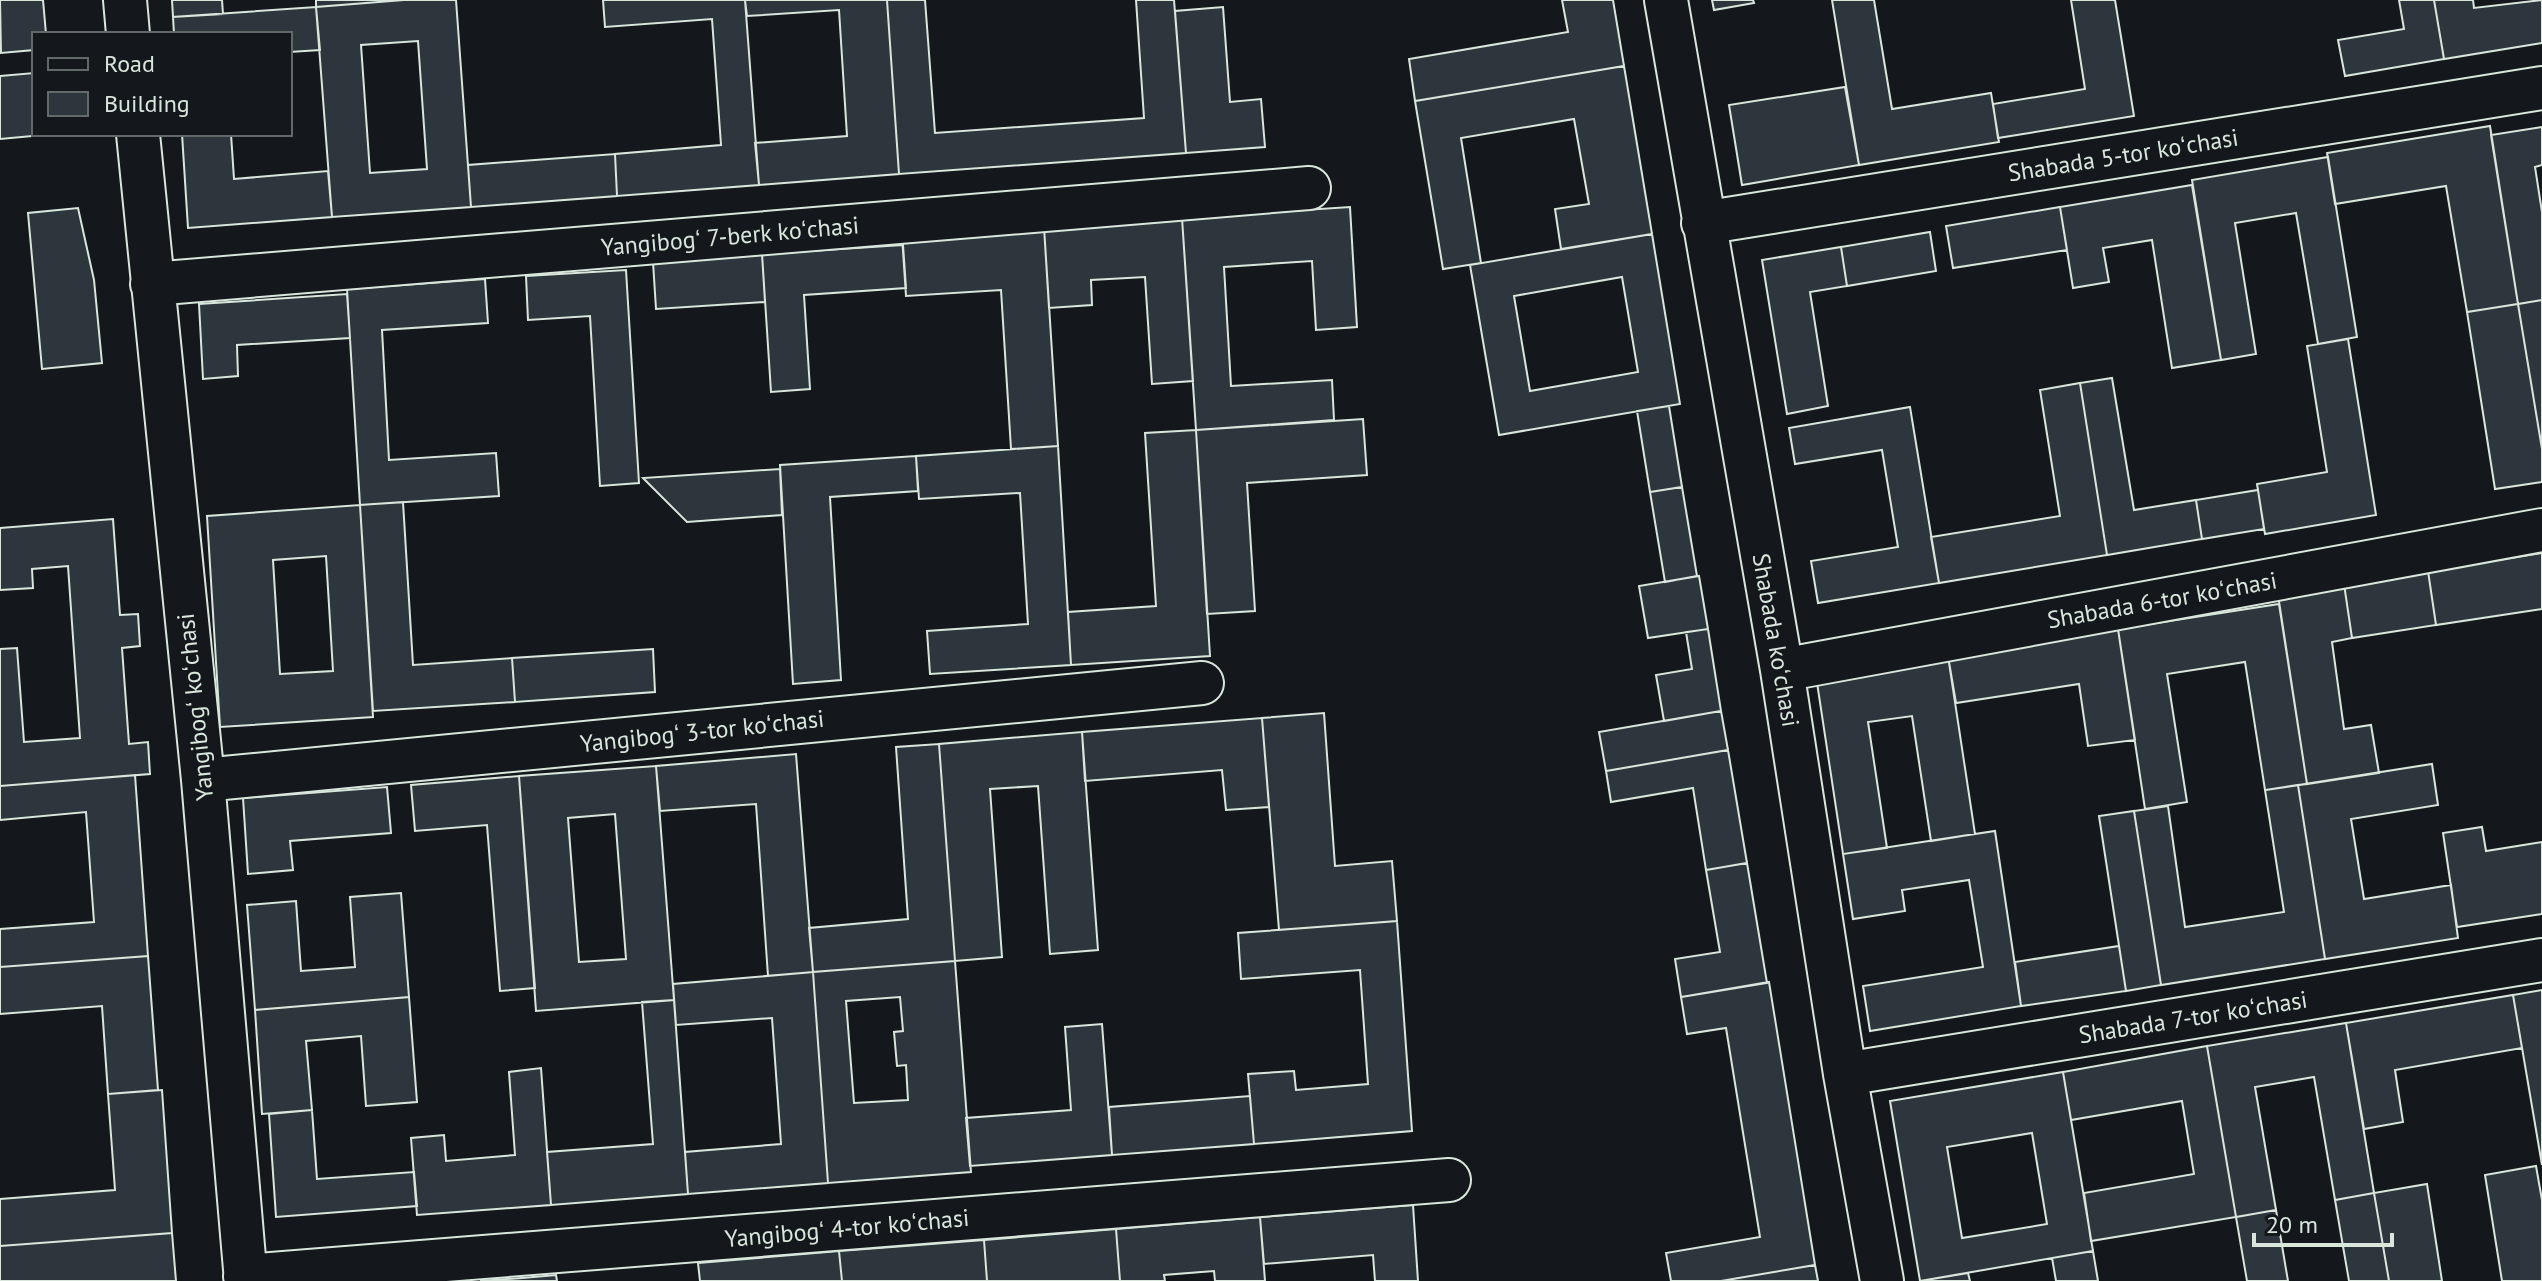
<svg xmlns="http://www.w3.org/2000/svg" width="2542" height="1281" viewBox="0 0 2542 1281" font-family="'PT Sans',sans-serif">
  <style>
    .building { fill: #2c363c; stroke: #d8e6dc; stroke-width: 2; fill-rule: evenodd }
    .lines { fill: none; stroke-linecap: round; stroke-linejoin: round }
    .street-casing { stroke: #d8e6dc; stroke-width: 46 }
    .street { stroke: #14181c; stroke-width: 42 }
    .labels { text-anchor: middle; dominant-baseline: central; stroke-width: 6; stroke-linejoin: round; paint-order: stroke }
    .street-label { font-size: 24px; fill: #d8e6dc; stroke: #14181c }
  </style>
  <rect width="100%" height="100%" fill="#14181c"/>
  <path class="building" d="M0 0H43L46 34H34V50L1 53Z
    M172 0H222L223 14 173 17Z
    M316 0H404L316 7Z
    M404 0H456L471 207 332 217 316 7ZM418 41 427 169 370 173 361 45Z
    M603 0H745L759 185 617 196 615 154 721 145 712 19 605 27Z
    M745 0H887L899 174 759 185 755 143 847 136 839 10 747 16Z
    M887 0H925L935 133 1144 118 1136 0H1174L1186 153 899 174Z
    M1562 0H1613L1624 66 1415 101 1409 59 1568 32Z
    M1712 0H1753L1754 3 1714 10Z
    M1832 0H1874L1892 109 1991 93 1999 142 1859 165Z
    M2071 0H2115L2134 116 1998 138 1993 104 2085 89Z
    M2399 0H2434L2444 59 2345 76 2338 40 2404 29Z
    M2434 0H2473L2474 8 2542 0V43L2444 59Z
    M316 7 320 50 290 52V34H174L173 17Z
    M1223 7 1230 102 1261 99 1265 147 1186 153 1175 11Z
    M1624 66 1652 234 1561 249 1555 209 1589 204 1574 119 1461 138 1481 263 1443 269 1415 101Z
    M34 73V134H54L0 139V76Z
    M1845 87 1859 165 1742 185 1729 105Z
    M2490 126 2518 304 2467 312 2446 186 2335 204 2327 153Z
    M2542 127V165L2535 167 2542 212V300L2518 304 2491 135Z
    M182 134H231L234 179 328 171 332 217 188 228Z
    M615 154 617 196 471 207 468 165Z
    M2328 157 2357 337 2318 344 2296 213 2235 223 2256 354 2221 360 2192 180Z
    M2192 185 2221 360 2172 368 2152 240 2103 248 2109 282 2073 288 2060 207Z
    M1350 207 1357 327 1316 330 1312 261 1224 267 1231 386 1332 380 1334 420 1196 430 1182 218Z
    M2060 207 2067 250 1953 268 1946 226Z
    M78 208 94 280 102 363 42 369 28 213Z
    M1182 218 1193 381 1152 384 1145 277 1091 280 1092 305 1049 308 1044 227Z
    M1044 227 1058 446 1011 449 1001 290 906 296 902 236Z
    M1930 232 1936 271 1847 286 1841 247Z
    M1652 234 1680 404 1499 435 1470 265ZM1622 277 1638 372 1530 391 1514 296Z
    M903 245 906 288 804 295 810 389 771 392 762 254Z
    M1841 247 1847 286 1810 292 1828 406 1787 414 1762 260Z
    M762 254 765 302 656 309 653 262Z
    M626 270 639 483 600 486 590 316 528 320 526 276Z
    M485 279 488 323 382 330 389 460 496 453 499 496 360 505 347 289Z
    M347 294 350 338 237 345 238 376 203 379 199 304Z
    M2542 300V449L2518 304Z
    M2518 304 2542 449V482L2495 489 2467 312Z
    M2348 339 2376 515 2265 534 2257 484 2327 472 2307 346Z
    M2112 378 2134 510 2196 500 2202 539 2107 555 2080 383Z
    M2080 383 2107 555 1939 583 1931 537 2060 516 2040 390Z
    M1669 406 1682 487 1650 492 1637 411Z
    M1910 407 1939 583 1818 603 1811 561 1898 547 1882 450 1795 464 1789 428Z
    M1363 419 1367 475 1247 483 1255 611 1207 614 1196 430Z
    M1196 430 1210 656 1071 665 1068 612 1156 606 1145 433Z
    M1058 446 1071 665 930 674 927 631 1028 624 1020 493 919 499 916 456Z
    M916 456 918 491 830 497 841 680 793 684 780 465Z
    M780 469 782 515 687 522 643 478Z
    M1682 487 1697 576 1665 582 1650 492Z
    M2258 490 2264 529 2202 539 2196 500Z
    M403 502 413 665 512 658 515 702 373 711 360 505Z
    M360 505 373 717 220 727 207 516ZM326 556 333 671 280 674 273 560Z
    M113 519 120 615 138 614 140 646 122 648 129 744 148 742 150 774 0 786V649L17 648 24 742 80 738 68 566 32 569 33 588 0 590V528Z
    M2542 553V609L2436 625 2428 571Z
    M2428 571 2436 625 2352 638 2344 584Z
    M1699 576 1708 629 1648 638 1639 586Z
    M2344 584 2352 638 2332 642 2344 729 2371 725 2379 773 2307 784 2278 595Z
    M2279 604 2307 784 2265 790 2245 662 2167 674 2187 802 2145 809 2118 629Z
    M1708 629 1721 711 1664 721 1656 675 1692 669 1686 632Z
    M2118 629 2135 740 2088 746 2079 684 1956 703 1948 656Z
    M653 649 655 692 515 702 512 658Z
    M1948 656 1975 834 1931 841 1912 716 1868 722 1887 848 1843 854 1816 676Z
    M1721 711 1728 750 1606 771 1599 732Z
    M1324 713 1335 866 1392 861 1397 921 1279 930 1262 718Z
    M1262 718 1269 807 1226 810 1222 770 1085 781 1082 732Z
    M1082 732 1098 950 1050 954 1038 786 990 789 1002 957 955 961 939 744Z
    M939 744 955 961 813 972 809 928 908 919 896 747Z
    M1728 750 1747 863 1706 870 1693 788 1611 802 1606 771Z
    M796 754 813 972 768 976 756 804 660 811 656 766Z
    M2432 764 2438 805 2351 819 2364 899 2451 885 2458 938 2325 959 2298 785Z
    M656 766 674 1000 536 1011 519 776ZM615 814 626 959 579 962 568 818Z
    M135 775 148 956 0 967V929L94 922 86 812 0 820V786Z
    M519 776 535 988 500 991 487 825 415 831 411 785Z
    M2298 785 2325 959 2161 985 2134 811 2168 806 2185 927 2284 912 2265 790Z
    M387 787 391 833 290 841 293 870 248 874 243 798Z
    M2134 811 2161 985 2126 991 2099 816Z
    M2482 827 2486 851 2542 842V914L2457 927 2443 833Z
    M1995 831 2021 1006 1870 1031 1863 986 1983 967 1969 880 1902 890 1905 911 1853 919 1843 854Z
    M1747 863 1767 983 1681 997 1675 959 1720 952 1706 870Z
    M401 893 409 997 255 1010 247 905 296 901 301 971 355 967 350 897Z
    M1397 921 1412 1131 1254 1144 1248 1074 1294 1071 1296 1090 1368 1084 1360 970 1241 979 1238 933Z
    M2119 946 2126 991 2021 1006 2015 962Z
    M148 956 158 1090 108 1094 102 1006 0 1014V967Z
    M955 961 971 1172 828 1183 813 972ZM900 997 903 1031 894 1032 897 1066 906 1065 908 1100 854 1103 846 1001Z
    M813 972 828 1183 688 1194 685 1152 781 1144 772 1018 676 1025 673 984Z
    M1769 982 1815 1265 1721 1281H1671L1666 1253 1760 1237 1726 1028 1687 1034 1681 997Z
    M2542 990V1165L2513 995Z
    M2513 995 2522 1048 2395 1070 2403 1122 2364 1129 2346 1023Z
    M409 997 417 1102 366 1106 361 1036 306 1041 312 1110 262 1114 255 1010Z
    M674 1000 688 1194 551 1205 547 1152 653 1144 642 1002Z
    M2346 1023 2374 1193 2335 1200 2314 1077 2255 1087 2276 1210 2236 1217 2207 1046Z
    M1102 1024 1112 1155 970 1166 966 1118 1071 1110 1065 1027Z
    M2207 1046 2236 1217 2091 1241 2084 1193 2194 1174 2182 1101 2071 1120 2063 1072Z
    M541 1068 551 1205 417 1215 411 1138 444 1135 446 1161 515 1155 509 1072Z
    M2063 1072 2093 1251 1920 1281 1890 1101ZM2032 1133 2047 1224 1962 1238 1947 1147Z
    M162 1090 172 1233 0 1246V1199L115 1190 108 1094Z
    M1250 1096 1254 1144 1112 1155 1109 1107Z
    M312 1110 317 1179 414 1172 417 1206 276 1217 269 1114Z
    M2536 1166 2542 1200V1281H2502L2485 1175Z
    M2427 1184 2442 1281H2389L2374 1193Z
    M2374 1193 2389 1281H2349L2335 1200Z
    M1413 1205 1418 1281H1375L1373 1255 1264 1264 1260 1217Z
    M2276 1210 2288 1281H2247L2236 1217Z
    M1260 1217 1265 1281H1215L1214 1271 1164 1275 1165 1281H1120L1116 1229Z
    M1116 1229 1120 1281H987L984 1240Z
    M172 1233 176 1281H0V1246Z
    M984 1240 987 1281H842L839 1251Z
    M839 1251 842 1281H700L698 1263Z
    M2093 1251 2098 1281H2056L2052 1258Z
    M1815 1265 1818 1281H1721Z
    M1968 1273 1970 1281H1920Z
    M556 1275 557 1281H480L522 1278Z"/>
  <g class="lines">
    <defs>
      <path id="street" d="M125 0 128 34
        M1666 0 1782 670 1845 1074 1882 1281
        M138 134 203 780 246 1281
        M1703 223 2542 88
        M152 284 1309 188
        M1782 670 2542 530
        M203 780 1202 683
        M1845 1074 2542 960
        M245 1276 1449 1180"/>
    </defs>
    <use href="#street" class="street-casing"/>
    <use href="#street" class="street"/>
  </g>
  <g class="labels">
    <g class="street-label">
      <text transform="translate(2123 155) rotate(-9)">Shabada 5-tor koʻchasi</text>
      <text transform="translate(730 236) rotate(-5)">Yangibogʻ 7-berk koʻchasi</text>
      <text transform="translate(2162 600) rotate(-10)">Shabada 6-tor koʻchasi</text>
      <text transform="translate(1776 640) rotate(80)">Shabada koʻchasi</text>
      <text transform="translate(195 707) rotate(-96)">Yangibogʻ koʻchasi</text>
      <text transform="translate(702 731) rotate(-6)">Yangibogʻ 3-tor koʻchasi</text>
      <text transform="translate(2193 1017) rotate(-9)">Shabada 7-tor koʻchasi</text>
      <text transform="translate(847 1228) rotate(-5)">Yangibogʻ 4-tor koʻchasi</text>
    </g>
  </g>
  <rect x="32" y="32" width="260" height="104" fill="#14181c" stroke="#626a69" stroke-width="2"/>
  <rect x="48" y="58" width="40" height="12" fill="#14181c" stroke="#626a69" stroke-width="2"/>
  <text x="104" y="72" font-size="24" fill="#d8e6dc">Road</text>
  <rect x="48" y="92" width="40" height="24" fill="#2c363c" stroke="#626a69" stroke-width="2"/>
  <text x="104" y="112" font-size="24" fill="#d8e6dc">Building</text>
  <path d="M2254 1233v12h138v-12" fill="none" stroke="#d8e6dc" stroke-width="4"/>
  <text x="2266" y="1233" font-size="24" fill="#d8e6dc" stroke="#14181c" stroke-width="6" paint-order="stroke">20 m</text>
</svg>
